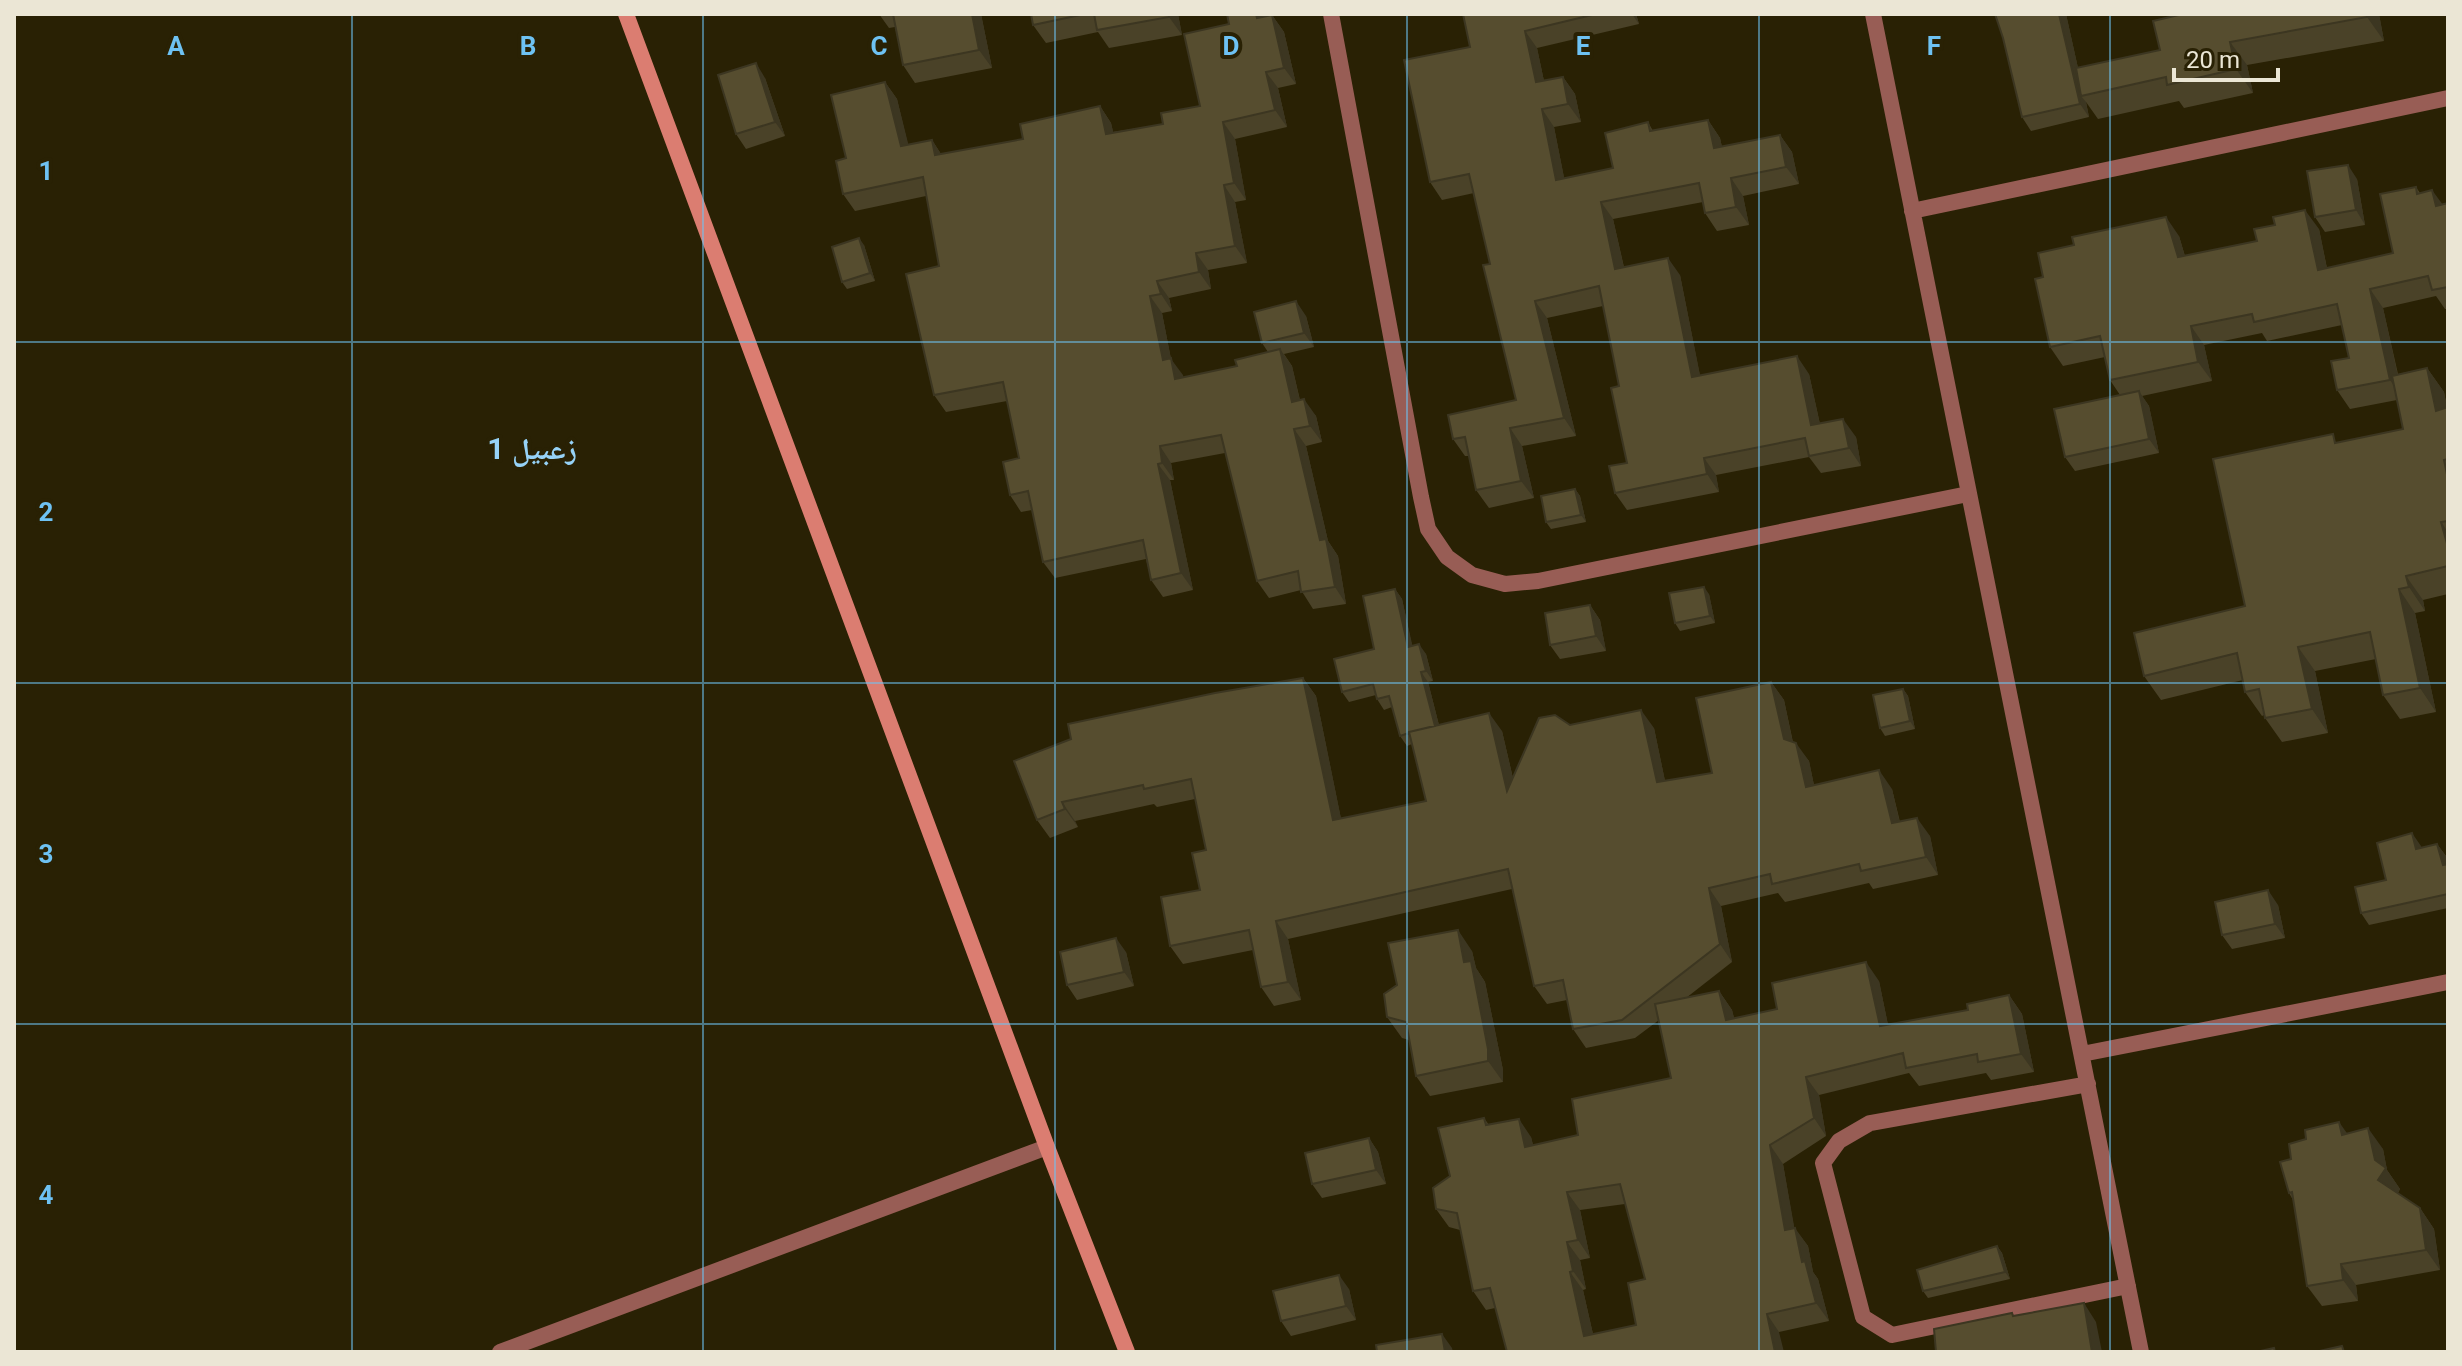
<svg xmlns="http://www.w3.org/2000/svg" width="2462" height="1366" viewBox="0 0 2462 1366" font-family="Roboto,'Noto Naskh Arabic',sans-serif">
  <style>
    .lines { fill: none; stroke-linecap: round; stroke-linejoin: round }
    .street { stroke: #985d55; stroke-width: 16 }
    .secondary { stroke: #db7d71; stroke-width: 16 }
    .wall { fill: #4a4228; fill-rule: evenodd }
    .shaded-wall { fill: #3c3621 }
    .building { fill: #564d2f; stroke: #3c3621; stroke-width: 2; fill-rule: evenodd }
    .grid { fill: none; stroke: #6ec2f3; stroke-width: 2; stroke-opacity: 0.55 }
    .labels { text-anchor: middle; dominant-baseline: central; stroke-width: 8; stroke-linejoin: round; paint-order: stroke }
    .district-label { font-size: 30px; font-weight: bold; fill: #96d2f7; stroke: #292104 }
    .grid-label { font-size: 26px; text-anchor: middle; font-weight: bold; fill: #6ec2f3; stroke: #292104; stroke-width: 8; stroke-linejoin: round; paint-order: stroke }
  </style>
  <rect width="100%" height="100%" fill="#292104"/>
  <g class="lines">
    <path class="street" d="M1331 14 1421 497 1428 529 1447 557 1472 575 1505 584 1538 581 1968 494
      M1873 14 2141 1352
      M1912 211 2448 98
      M2082 1054 2448 982
      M2088 1084 1870 1123 1839 1141 1823 1163 1863 1317 1892 1335 2128 1286
      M500 1352 1047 1147"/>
    <path class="secondary" d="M626 14 1047 1147 1127 1352"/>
  </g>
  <path class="wall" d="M879 14H981L992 68 915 83 903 65 895 27 889 28Z
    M1031 14H1178L1182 35 1109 48 1098 32 1046 43 1033 25Z
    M1463 14H1636L1639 24 1537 48 1544 81 1563 77 1575 94 1581 122 1554 127 1564 178 1613 168 1648 122 1653 131 1708 120 1720 138 1722 147 1780 135 1792 152 1799 184 1743 196 1749 225 1717 231 1705 213 1703 202 1613 219 1624 267 1680 275 1700 376 1809 374 1820 424 1856 437 1861 466 1821 473 1809 457 1716 475 1719 492 1627 510 1615 493 1627 463 1619 386 1603 306 1547 318 1576 436 1522 446 1534 498 1489 508 1476 490 1469 456H1465L1453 439 1516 400 1490 264 1474 193 1442 200 1430 182 1470 47Z
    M1995 14H2066L2078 68 2379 14 2384 41 2247 65 2253 93 2184 108 2179 101 2098 119 2086 102 2089 117 2031 131 2022 117 2003 38Z
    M1272 15 1284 32 1296 84 1278 88 1287 127 1235 139 1246 200 1235 202 1247 263 1208 270 1211 289 1169 298 1172 311 1162 313 1171 359 1183 378 1237 366 1268 352 1262 343 1306 316 1314 347 1284 354 1292 366 1300 400 1316 416 1322 442 1306 446 1328 541 1338 556 1346 604 1313 609 1301 590 1269 598 1257 581 1225 453 1171 463 1174 480H1170L1193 590 1163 597 1151 580 1146 559 1055 578 1043 562 1032 510 1021 512 1010 495 1019 458 1007 401 946 412 934 395 939 266 926 196 855 211 843 194 846 158 885 82 897 99 908 145 932 140 941 154 1023 139 1100 106 1111 123 1113 132 1163 124 1200 106 1265 16Z
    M765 78 785 136 746 149 736 134Z
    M2357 179 2365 225 2325 232 2315 217Z
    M2416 187 2420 193 2442 204 2448 203V309H2445L2436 296 2383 308 2398 374 2427 368 2444 392 2447 407H2448V594L2423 600 2425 611 2415 613 2436 712 2400 719 2383 695 2376 659 2315 671 2328 733 2282 742 2265 718 2264 715 2262 716 2245 692 2243 680 2161 700 2144 676 2245 606 2339 442 2403 429 2397 400 2350 409 2337 390 2349 358 2342 325 2267 341 2262 333 2204 345 2212 381 2142 396 2149 406 2159 453 2075 471 2065 457 2120 395 2110 380 2105 357 2063 366 2050 347 2179 236 2185 256 2319 229 2327 268 2393 253Z
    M864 245 875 281 847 289 842 282Z
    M1575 489 1580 496 1586 522 1551 529 1546 522Z
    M1395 589 1402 599 1412 646 1426 654 1433 681 1428 682 1439 725 1502 731 1513 778 1570 725 1654 728 1665 781 1712 773 1771 682 1784 700 1793 742 1809 761 1814 785 1892 789 1900 822 1930 836 1938 875 1873 889 1869 883 1785 902 1778 893 1721 906 1732 962 1686 998 1719 991 1732 1010 1734 1018 1777 1009 1879 981 1888 1025 1968 1010 2009 995 2022 1014 2034 1072 1991 1080 1986 1073 1919 1086 1909 1073 1819 1095 1826 1136 1783 1164 1794 1228 1808 1246 1813 1272 1818 1279 1829 1321 1779 1332 1507 1352 1495 1308 1486 1310 1473 1291 1460 1230 1449 1227 1436 1209 1450 1176 1484 1118 1489 1125 1531 1137 1533 1145 1578 1135 1671 1078 1659 1020 1635 1038 1586 1048 1573 1029 1567 1000 1547 1004 1534 986 1512 889 1288 939 1301 1000 1274 1006 1261 987 1253 950 1183 964 1170 946 1200 890 1206 850 1195 799 1157 807 1154 804 1075 821 1078 827 1050 838 1037 820 1014 761 1303 678 1316 696 1341 819 1426 801 1412 744 1407 746 1400 736 1392 707 1384 710 1377 699 1376 695 1349 702 1342 692 1374 649ZM1625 1204 1645 1279 1636 1325 1593 1334 1583 1290 1586 1289 1580 1260 1590 1258 1580 1210Z
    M1709 594 1715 623 1680 631 1675 623Z
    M1590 605 1600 620 1606 651 1560 659 1550 645Z
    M1903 689 1908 696 1915 729 1885 736 1880 728Z
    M2437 844 2446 856 2448 864V908L2369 925 2361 913 2386 880 2421 846V848Z
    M2278 905 2285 938 2232 949 2222 935Z
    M1472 951 1476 968 1485 982 1503 1070V1082L1430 1096 1416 1076 1409 1040 1402 1038 1387 1017Z
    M1126 952 1134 986 1077 1000 1067 985Z
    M2347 1133 2383 1149 2387 1170 2400 1189 2398 1193 2420 1208 2434 1229 2440 1270 2356 1285 2358 1301 2322 1306 2307 1286 2293 1200 2289 1193 2291 1159Z
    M1369 1138 1378 1152 1386 1184 1322 1198 1312 1184Z
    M1997 1246 2002 1253 2010 1279 1928 1298 1923 1291Z
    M1349 1289 1356 1320 1291 1336 1281 1321Z"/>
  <path class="shaded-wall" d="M972 14H981L992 68 979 50Z
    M1169 14H1178L1182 35 1169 17Z
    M1256 14H1264L1268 35 1257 18Z
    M1632 14H1636L1639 24Z
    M2059 14H2066L2084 95 2081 96 2086 102 2089 117 2080 104Z
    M2367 14H2379L2384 41 2367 17Z
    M1272 15 1284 32 1296 84 1284 68Z
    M1525 31 1537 48 1548 100 1536 82Z
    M2230 42 2247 65 2253 93 2236 69Z
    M756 63 765 78 785 136 775 122Z
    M1266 72 1278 88 1287 127 1275 110Z
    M1563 77 1575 94 1581 122 1568 104Z
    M885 82 897 99 913 163 901 146Z
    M1100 106 1111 123 1118 151 1106 134Z
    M1542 109 1554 127 1568 197 1556 180Z
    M1708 120 1720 138 1726 166 1714 148Z
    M1223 122 1235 139 1246 200 1234 183Z
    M1780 135 1792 152 1799 184 1786 167Z
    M932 140 943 157 935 155Z
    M2348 165 2357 179 2365 225 2356 210Z
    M1731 178 1743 196 1749 225 1736 207Z
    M1224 185 1235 202 1247 263 1235 246Z
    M2432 190 2446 209 2436 206Z
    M1601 202 1613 219 1628 286 1615 269Z
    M2305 210 2319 229 2331 289 2318 270Z
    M2166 217 2179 236 2191 277 2178 257Z
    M859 238 864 245 875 281 870 273Z
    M1196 253 1208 270 1211 289 1199 272Z
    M1668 258 1680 275 1704 395 1692 377Z
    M1157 281 1169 298 1172 311 1161 294Z
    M2370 289 2383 308 2403 399 2390 380Z
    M1150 296 1162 313 1171 359 1183 375 1186 396 1163 360Z
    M1296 301 1306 316 1314 347 1304 333Z
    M1535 301 1547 318 1576 436 1564 418Z
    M2191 326 2204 345 2212 381 2198 362Z
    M1280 349 1292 366 1304 419 1292 402Z
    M1797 356 1809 374 1824 443 1811 425Z
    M2427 368 2444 392 2448 413 2436 411Z
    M2139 391 2149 406 2159 453 2149 439Z
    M1304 399 1316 416 1322 442 1310 426Z
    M1843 419 1856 437 1861 466 1849 448Z
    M1510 428 1522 446 1534 498 1521 481Z
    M1294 429 1306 446 1328 541 1338 556 1346 604 1335 587 1320 540Z
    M1160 446 1171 463 1174 480 1162 463Z
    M1704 458 1716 475 1719 492 1707 474Z
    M1158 464 1170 480 1193 590 1181 573Z
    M1575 489 1580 496 1586 522 1581 515Z
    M2441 522 2448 532V547Z
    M2406 576 2423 600 2425 611 2409 587Z
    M1704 587 1709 594 1715 623 1710 616Z
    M1395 589 1402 599 1415 657 1408 647Z
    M2399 589 2415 613 2436 712 2420 688Z
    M1590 605 1600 620 1606 651 1596 636Z
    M1419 644 1426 654 1433 681 1426 671Z
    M2298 647 2315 671 2328 733 2312 709Z
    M1421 672 1428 682 1442 737 1435 727Z
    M1303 678 1316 696 1345 838 1333 820Z
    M1771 682 1784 700 1796 758 1784 739Z
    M1903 689 1908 696 1915 729 1910 721Z
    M1641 710 1654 728 1669 800 1657 782Z
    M1489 713 1502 731 1520 809 1507 791Z
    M1796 743 1809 761 1818 805 1806 787Z
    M1879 770 1892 789 1904 841 1892 823Z
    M1062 802 1075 821 1078 827 1065 809Z
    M1917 818 1930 836 1938 875 1926 857Z
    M2412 833 2421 846 2425 861 2416 849Z
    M2437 844 2446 856 2448 864 2443 865Z
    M1709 888 1721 906 1732 962 1720 944Z
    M2268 890 2278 905 2285 938 2275 924Z
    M1276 921 1288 939 1301 1000 1288 982Z
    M1458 930 1472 951 1476 968 1485 982 1503 1070V1082L1488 1061 1464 962Z
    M1116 938 1126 952 1134 986 1124 972Z
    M1866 962 1879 981 1892 1044 1880 1026Z
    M1719 991 1732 1010 1739 1038 1726 1020Z
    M2009 995 2022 1014 2034 1072 2021 1054Z
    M1806 1077 1819 1095 1826 1136 1814 1118Z
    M1519 1119 1531 1137 1538 1165 1525 1147Z
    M2339 1122 2354 1143 2342 1135Z
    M2368 1128 2383 1149 2387 1170 2400 1189 2393 1201 2378 1180Z
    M1369 1138 1378 1152 1386 1184 1376 1170Z
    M1770 1145 1783 1164 1798 1248 1785 1230Z
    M1567 1192 1580 1210 1590 1258 1578 1240Z
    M2420 1208 2434 1229 2440 1270 2426 1250Z
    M1795 1228 1808 1246 1813 1272 1818 1279 1829 1321 1816 1303 1802 1262Z
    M1567 1242 1580 1260 1586 1289 1573 1271Z
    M1997 1246 2002 1253 2010 1279 2005 1272Z
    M2341 1264 2356 1285 2358 1301 2343 1280Z
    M1570 1272 1583 1290 1597 1352 1584 1336Z
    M1339 1275 1349 1289 1356 1320 1346 1306Z
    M2084 1303 2096 1322 2102 1352H2092Z
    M1767 1314 1779 1332 1784 1352H1775Z
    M1442 1334 1452 1348 1453 1352H1445Z"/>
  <path class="building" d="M893 14H972L979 50 903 65Z
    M1031 14H1085L1033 25Z
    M1094 14H1169V17L1097 30Z
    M1227 14H1256L1257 18 1272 15 1284 68 1266 72 1275 110 1223 122 1234 183 1224 185 1235 246 1196 253 1199 272 1157 281 1161 294 1150 296 1163 360 1171 358 1175 379 1237 366 1235 360 1280 349 1292 402 1304 399 1310 426 1294 429 1320 540 1326 539 1335 587 1301 592 1298 571 1257 581 1221 435 1160 446 1162 463 1158 464 1181 573 1151 580 1143 540 1043 562 1028 491 1010 495 1003 462 1019 458 1003 382 934 395 906 274 939 266 923 177 843 194 836 161 846 158 831 95 885 82 901 146 932 140 935 155 1023 139 1020 124 1100 106 1106 134 1163 124 1161 113 1200 106 1184 34 1229 24Z
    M1463 14H1596L1525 31 1536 82 1563 77 1568 104 1542 109 1556 180 1613 168 1605 133 1648 122 1650 131 1708 120 1714 148 1780 135 1786 167 1731 178 1736 207 1705 213 1699 183 1601 202 1615 269 1668 258 1692 377 1797 356 1811 425 1843 419 1849 448 1809 456 1805 438 1704 458 1707 474 1615 493 1609 466 1627 463 1611 388 1619 386 1599 286 1535 301 1564 418 1510 428 1521 481 1476 490 1465 437 1453 439 1448 415 1516 400 1483 265 1490 264 1469 174 1430 182 1404 60 1470 47Z
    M1995 14H2059L2080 104 2022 117 2003 38Z
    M2183 14H2367V17L2230 42 2236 69 2167 85 2166 77 2081 96 2076 68 2160 50 2153 21Z
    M756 63 775 122 736 134 718 75Z
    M2348 165 2356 210 2315 217 2307 171Z
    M2416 187 2417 194 2432 190 2436 206 2448 203V287L2432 290 2428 276 2370 289 2390 380 2337 390 2331 361 2349 358 2337 304 2254 322 2252 314 2191 326 2198 362 2110 380 2100 336 2050 347 2035 279 2043 277 2038 253 2074 245 2072 237 2166 217 2178 257 2257 241 2254 229 2275 225 2273 217 2305 210 2318 270 2393 253 2380 194Z
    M859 238 870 273 842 282 832 247Z
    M1296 301 1304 333 1262 343 1254 312Z
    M2427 368 2436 411 2448 407V459L2444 460 2448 479V521L2441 522 2448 547V566L2406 576 2409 587 2399 589 2420 688 2383 695 2370 632 2298 647 2312 709 2265 718 2259 689 2245 692 2237 653 2144 676 2134 633 2245 606 2213 459 2333 434 2335 443 2403 429 2392 376Z
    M2139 391 2149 439 2065 457 2054 409Z
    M1575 489 1581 515 1546 522 1541 496Z
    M1704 587 1710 616 1675 623 1669 593Z
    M1395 589 1408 647 1419 644 1426 671 1421 672 1435 726 1409 732V733L1400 736 1389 696 1377 699 1373 684 1342 692 1334 659 1374 649 1363 596Z
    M1590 605 1596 636 1550 645 1545 613Z
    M1303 678 1333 820 1426 801 1409 732 1489 713 1507 791 1539 718 1555 715 1570 725 1641 710 1657 782 1712 773 1696 698 1771 682 1784 739 1796 743 1806 787 1879 770 1892 823 1917 818 1926 857 1861 871 1859 864 1772 884 1770 874 1709 888 1720 944 1622 1020 1573 1029 1563 980 1534 986 1508 869 1276 921 1288 982 1261 987 1249 930 1170 946 1161 897 1200 890 1192 853 1206 850 1191 779 1144 789 1143 785 1062 802 1065 809 1037 820 1014 761 1071 739 1068 724 1215 693Z
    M1903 689 1910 721 1880 728 1873 695Z
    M2412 833 2416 849 2437 844 2443 865 2448 864V894L2361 913 2355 887 2386 880 2377 843Z
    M2268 890 2275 924 2222 935 2215 902Z
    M1458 930 1464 962 1471 961 1488 1049V1061L1416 1076 1406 1022 1387 1017 1384 994 1397 985 1388 943Z
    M1116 938 1124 972 1067 985 1060 952Z
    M1866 962 1880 1026 1968 1010 1967 1004 2009 995 2021 1054 1978 1062 1977 1054 1906 1068 1903 1053 1806 1077 1814 1118 1770 1145 1785 1230 1795 1228 1802 1262 1805 1261 1816 1303 1767 1314 1775 1352H1507L1490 1288 1473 1291 1457 1213 1436 1209 1433 1188 1450 1176 1438 1128 1484 1118 1486 1125 1519 1119 1525 1147 1578 1135 1572 1099 1671 1078 1655 1004 1719 991 1726 1020 1777 1009 1772 983ZM1620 1184 1645 1279 1628 1283 1636 1325 1584 1336 1570 1272 1573 1271 1567 1242 1578 1240 1567 1192Z
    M2339 1122 2342 1135 2368 1128 2375 1160 2386 1168 2378 1180 2420 1208 2426 1250 2341 1264 2343 1280 2307 1286 2292 1192 2289 1193 2280 1162 2291 1159 2289 1144 2306 1139 2305 1130Z
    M1369 1138 1376 1170 1312 1184 1305 1153Z
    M1997 1246 2005 1272 1923 1291 1917 1270Z
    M1339 1275 1346 1306 1281 1321 1273 1291Z
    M2084 1303 2092 1352H1936L1934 1329 2012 1313 2013 1316Z
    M1442 1334 1445 1352H1377L1376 1345Z
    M2342 1346 2344 1352H2315Z
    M2274 1348 2275 1352H2256Z"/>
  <path class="grid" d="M352 14V1352M703 14V1352M1055 14V1352M1407 14V1352M1759 14V1352M2110 14V1352M14 342H2448M14 683H2448M14 1024H2448"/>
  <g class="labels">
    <g class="district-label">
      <text x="532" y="448">زعبيل 1</text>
    </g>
  </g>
  <g class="grid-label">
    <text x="176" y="55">A</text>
    <text x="528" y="55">B</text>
    <text x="879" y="55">C</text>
    <text x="1231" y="55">D</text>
    <text x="1583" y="55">E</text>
    <text x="1934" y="55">F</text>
    <text x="46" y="180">1</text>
    <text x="46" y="521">2</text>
    <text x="46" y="863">3</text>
    <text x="46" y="1204">4</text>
  </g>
  <rect width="2462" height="1366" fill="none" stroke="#ebe6d5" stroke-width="32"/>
  <path d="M2174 68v12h104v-12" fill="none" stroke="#ebe6d5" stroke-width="4"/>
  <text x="2186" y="68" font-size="24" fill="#ebe6d5" stroke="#292104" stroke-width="6" paint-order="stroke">20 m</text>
</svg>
